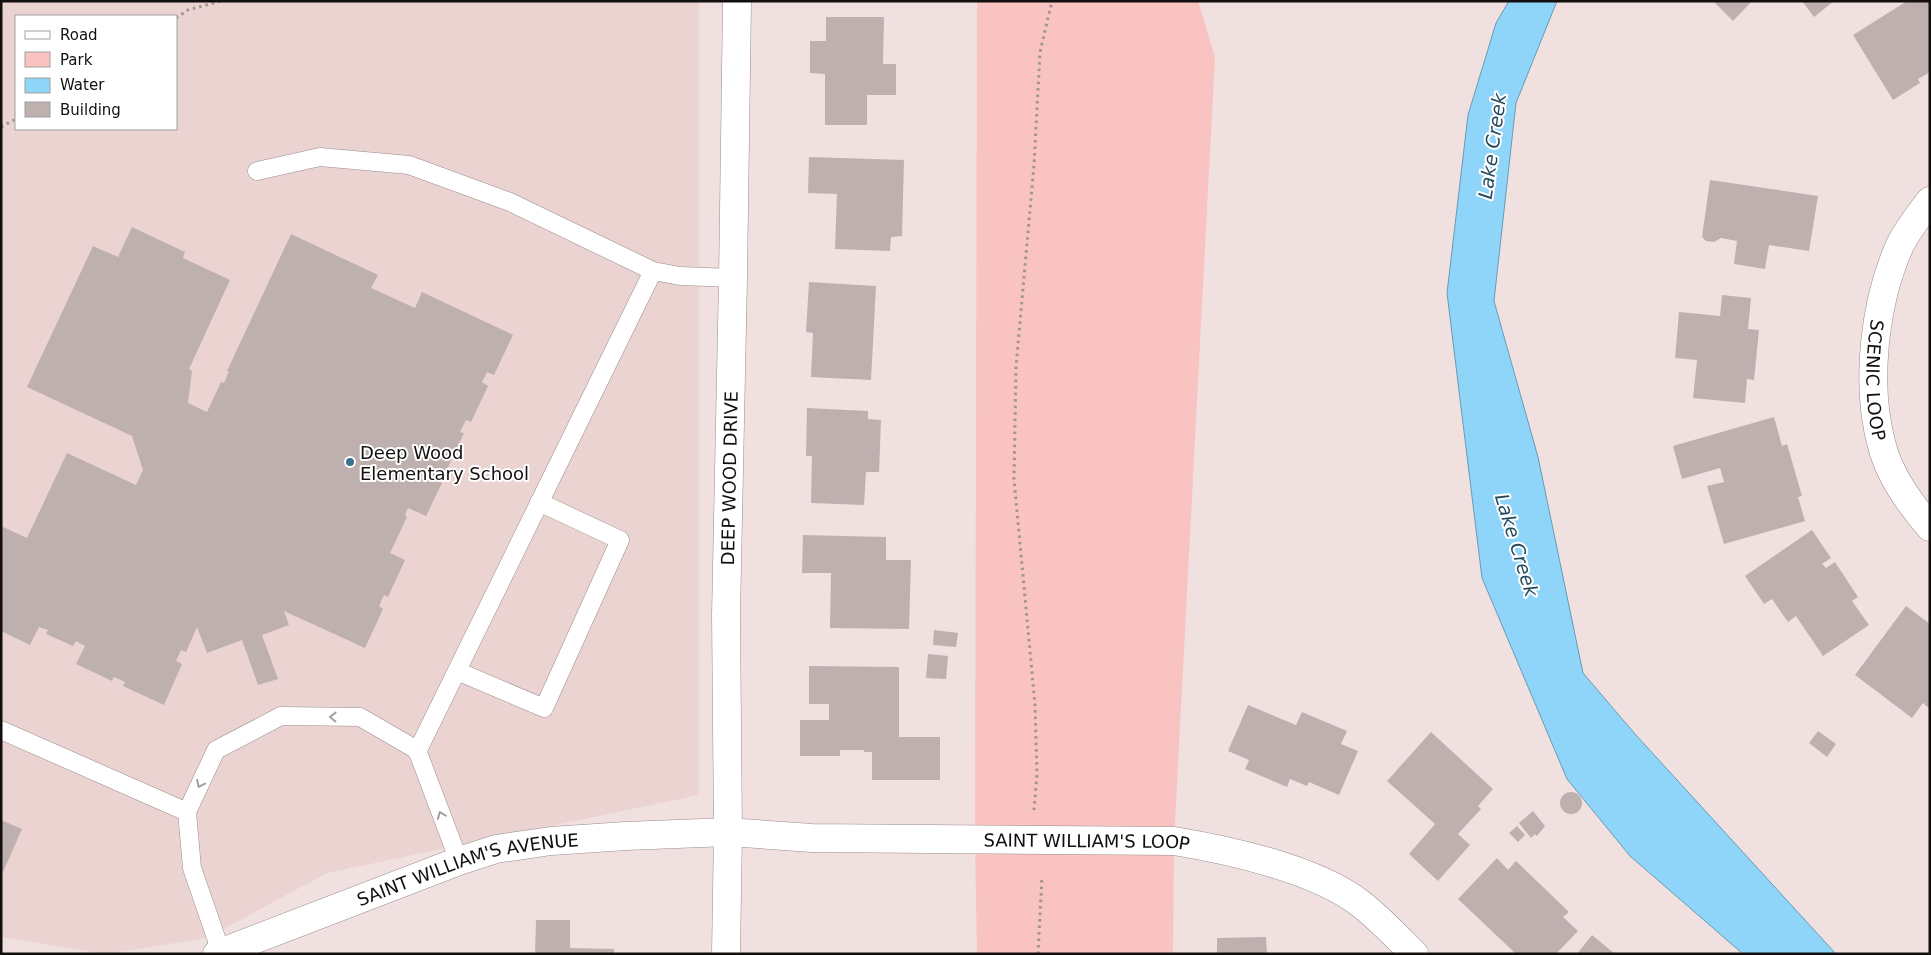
<svg xmlns="http://www.w3.org/2000/svg" width="1931" height="955" viewBox="0 0 1931 955" font-family="'DejaVu Sans',sans-serif">
  <style>
    .built { fill: #ebd3d2; fill-rule: evenodd }
    .green { fill: #f8c3c1 }
    .water { fill: #8ed5f9; stroke: #699ab3 }
    .building { fill: #beb0af }
    .lines { fill: none; stroke-linecap: round; stroke-linejoin: round }
    .service-casing { stroke: #998c8b; stroke-width: 19 }
    .minor-casing { stroke: #998c8b; stroke-width: 29 }
    .tertiary-casing { stroke: #998c8b; stroke-width: 29 }
    .path { stroke: #a09494; stroke-width: 3; stroke-dasharray: 2.5 4; stroke-linecap: butt }
    .service { stroke: #fff; stroke-width: 18 }
    .minor { stroke: #fff; stroke-width: 28 }
    .tertiary { stroke: #fff; stroke-width: 28 }
    .oneway { stroke: #a19f9f }
    .poi-dot { fill: #3b728d; stroke: #fff; stroke-width: 2 }
    .labels { text-anchor: middle; dominant-baseline: central; stroke-width: 4; stroke-linejoin: round; paint-order: stroke }
    .street-label { font-size: 18px; fill: #140f0f; stroke: #fff }
    .poi-label { font-size: 18px; fill: #140f0f; stroke: #fff; text-anchor: start }
    .water-label { font-size: 19px; font-style: italic; fill: #214a5d; stroke: #fff }
  </style>
  <rect width="100%" height="100%" fill="#f0e1e0"/>
  <path class="built" d="M1 1H699V795L327 873 207 938 106 954 1 937ZM16 16H176V129H16Z"/>
  <path class="green" d="M977 1H1198L1215 57 1174 841 1173 954H977L975 839Z"/>
  <path class="water" d="M1509 1H1557L1516 103 1494 301 1538 457 1583 673 1635 734 1836 954H1743L1630 856 1567 779 1482 578 1447 293 1468 115 1496 23Z"/>
  <path class="building" d="M1717 1H1752L1733 21 1715 3Z
    M1802 1H1834L1814 17Z
    M1907 1H1930V72L1918 79 1920 83 1893 100 1853 35Z
    M826 17H884L883 64H896V95H867V125H825V74L810 73V41H826Z
    M809 157 904 160 902 236 891 237 890 251 835 249 837 194 808 193Z
    M1710 180 1818 196 1809 251 1769 245 1765 269 1734 264 1737 241 1721 238 1714 242 1706 241 1702 237Z
    M132 227 185 252 183 258 230 280 189 369 192 371 188 403 207 412 221 382 224 383 229 371H227L291 234 378 275 371 288 415 308 422 292 513 335 494 375 487 372 482 382 488 386 471 422 466 420 460 432 464 433 446 471 441 469 436 480 442 483 426 516 408 508 405 515 407 517 390 553 405 560 388 597 384 595 379 606 383 609 365 648 284 611 289 625 262 635 278 679 258 685 242 640 207 653 197 627 186 652 181 650 176 661 182 664 164 705 123 686 125 682 114 677 112 681 76 664 85 646 76 641 73 646 46 634 48 630 39 627 30 645 1 631V526L27 538 67 453 136 485 143 470 132 436 27 387 93 246 118 257Z
    M809 282 876 286 871 380 811 377 813 333 806 332Z
    M1722 295 1751 298 1748 329 1759 330 1754 380 1747 379 1745 403 1693 398 1697 360 1675 358 1679 312 1720 316Z
    M807 408 868 411V419L881 420 879 472H866L864 505 811 503 812 456H806Z
    M1774 417 1782 446 1787 444 1802 496 1798 497 1805 521 1724 544 1707 486 1724 482 1720 468 1682 479 1673 446Z
    M1812 530 1831 558 1822 564 1826 568 1835 562 1858 597 1852 601 1869 625 1823 656 1796 616 1788 622 1772 599 1764 604 1745 576Z
    M803 535 886 537V560H911L909 629 830 628 831 573H802Z
    M1906 606 1930 624V709L1923 703 1912 718 1855 675Z
    M934 630 958 633 956 647 933 645Z
    M928 654 948 656 946 679 926 678Z
    M809 666 899 667V737H940V780H872V752H864V750H840V756H800V720H829V704H809Z
    M1248 705 1296 725 1302 712 1347 731 1341 744 1358 751 1339 795 1309 782 1307 786 1290 779 1287 787 1245 769 1249 760 1228 751Z
    M1818 731 1836 744 1827 757 1809 743Z
    M1431 732 1493 789 1478 806 1481 809 1458 834 1470 845 1438 881 1409 854 1435 824 1387 781Z
    M1560 803a11 11 0 1 1 22 0a11 11 0 1 1-22 0Z
    M1533 811 1545 826 1537 836 1535 834 1531 838 1519 823Z
    M1 820 22 829 3 872 1 871Z
    M1517 826 1525 835 1518 842 1509 833Z
    M1497 858 1508 870 1516 861 1569 912 1563 917 1578 931 1556 954H1516L1458 899Z
    M536 920H570V948L614 949V954H535Z
    M1592 935 1615 954H1577Z
    M1266 937 1267 954H1217V938Z"/>
  <g class="lines">
    <defs>
      <path id="service" d="M257 171 320 157 409 165 510 202 653 271 680 276 733 278
        M457 671 544 708 620 540 539 502
        M1 730 187 812
        M417 752 653 271
        M221 952 192 868 187 812 216 750 281 716 360 717 417 750 459 861"/>
      <g id="minor">
        <path id="s1" d="M1930 201C1919 215 1908 229 1900 245 1874 303 1865 385 1882 446 1890 477 1910 504 1930 527"/>
        <path id="s2" d="M217 954 459 861 496 849 551 841 626 836 728 832 812 838 1174 841C1229 850 1316 869 1361 904 1380 919 1397 937 1414 954"/>
      </g>
      <g id="tertiary">
        <path id="s3" d="M726 954 728 832 726 615 733 278 737 1"/>
      </g>
    </defs>
    <use href="#service" class="service-casing"/>
    <use href="#minor" class="minor-casing"/>
    <use href="#tertiary" class="tertiary-casing"/>
    <path class="path" d="M176 18 188 10 221 1
      M1 127 16 119
      M1034 810 1037 774 1035 705 1014 479 1016 367 1034 165 1040 52 1052 1
      M1038 954 1042 877"/>
    <use href="#service" class="service"/>
    <use href="#minor" class="minor"/>
    <use href="#tertiary" class="tertiary"/>
  </g>
  <defs><path id="oneway-chevron" d="M-2-3.5L2.5 0L-2 3.5" fill="none" stroke-width="1.6" stroke-linecap="round" stroke-linejoin="round" transform="scale(1.25)"/></defs>
  <g class="oneway">
    <use href="#oneway-chevron" transform="translate(333 717) rotate(-179)"/>
    <use href="#oneway-chevron" transform="translate(200 784) rotate(115)"/>
    <use href="#oneway-chevron" transform="translate(441 815) rotate(-111)"/>
  </g>
  <circle class="poi-dot" cx="350" cy="462" r="5"/>
  <g class="labels">
    <g class="street-label">
      <text stroke="none"><textPath href="#s1" startOffset="192">SCENIC LOOP</textPath></text>
      <text stroke="none"><textPath href="#s3" startOffset="476">DEEP WOOD DRIVE</textPath></text>
      <text stroke="none"><textPath href="#s2" startOffset="890">SAINT WILLIAM'S LOOP</textPath></text>
      <text stroke="none"><textPath href="#s2" startOffset="266">SAINT WILLIAM'S AVENUE</textPath></text>
    </g>
    <g class="poi-label">
      <text x="360" y="452">Deep Wood<tspan x="360" dy="21">Elementary School</tspan></text>
    </g>
    <g class="water-label">
      <text transform="translate(1492 146) rotate(-82)">Lake Creek</text>
      <text transform="translate(1517 545) rotate(73)">Lake Creek</text>
    </g>
  </g>
  <rect width="1931" height="955" fill="none" stroke="#140f0f" stroke-width="5"/>
  <rect x="15" y="15" width="162" height="115" fill="#ffffff" stroke="#a19f9f"/>
  <rect x="25" y="31" width="25" height="8" fill="#ffffff" stroke="#a19f9f"/>
  <text x="60" y="40" font-size="15" fill="#140f0f">Road</text>
  <rect x="25" y="52" width="25" height="15" fill="#f8c3c1" stroke="#a19f9f"/>
  <text x="60" y="65" font-size="15" fill="#140f0f">Park</text>
  <rect x="25" y="78" width="25" height="15" fill="#8ed5f9" stroke="#a19f9f"/>
  <text x="60" y="90" font-size="15" fill="#140f0f">Water</text>
  <rect x="25" y="102" width="25" height="15" fill="#beb0af" stroke="#a19f9f"/>
  <text x="60" y="115" font-size="15" fill="#140f0f">Building</text>
</svg>
